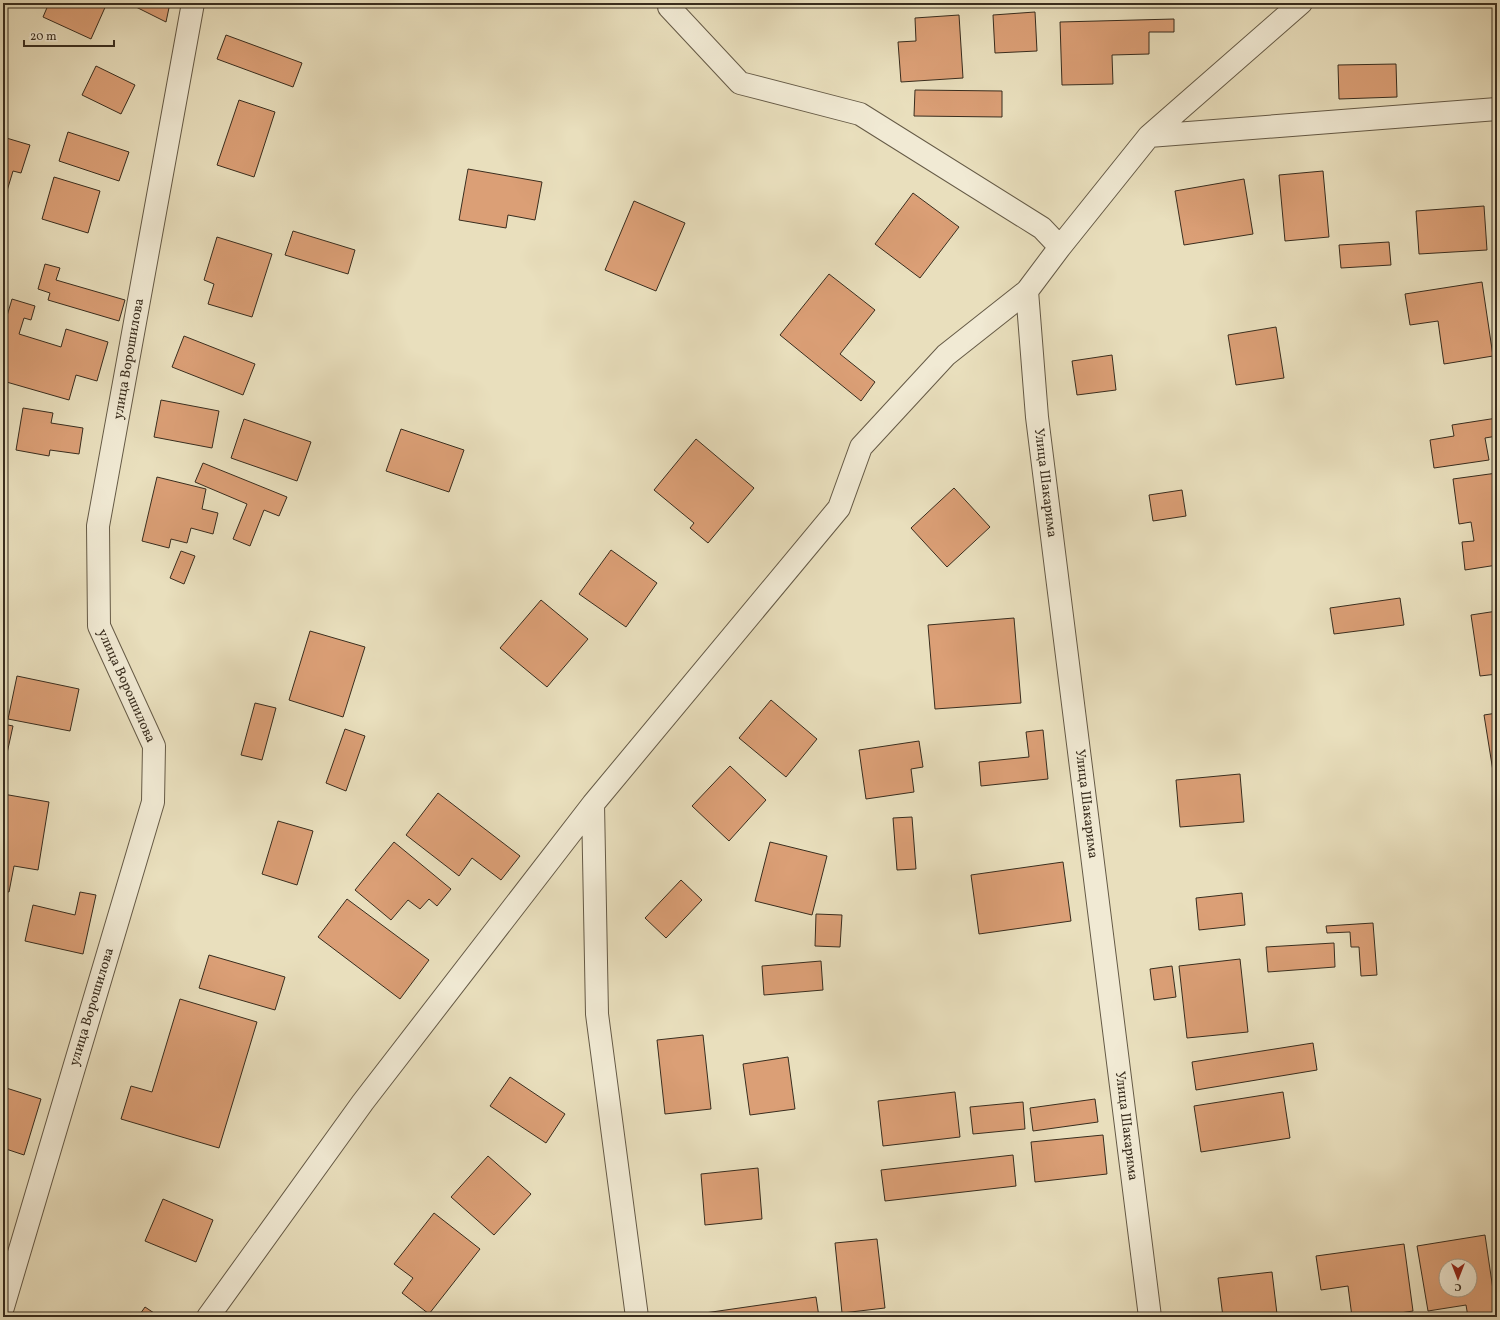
<svg xmlns="http://www.w3.org/2000/svg" width="1500" height="1320" viewBox="0 0 1500 1320" font-family="Vollkorn,serif">
  <style>
    .building { fill: #db9f76; stroke: #392d1e; fill-rule: evenodd }
    .lines { fill: none; stroke-linecap: round; stroke-linejoin: round }
    .minor-casing { stroke: #655a46; stroke-width: 24 }
    .minor { stroke: #f1ead4; stroke-width: 22 }
    .labels { text-anchor: middle; dominant-baseline: central; stroke-width: 3; stroke-linejoin: round; paint-order: stroke }
    .street-label { font-size: 14px; fill: #392d1e; stroke: #f1ead4 }
  </style>
  <rect width="100%" height="100%" fill="#e9dfbd"/>
  <filter id="stains"><feTurbulence type="fractalNoise" baseFrequency=".005" numOctaves="4"/><feColorMatrix values="0 0 0 0 .2 0 0 0 0 .09 0 0 0 0 .02 0 0 0 .5 -.17"/></filter>
  <radialGradient id="worn" r=".72"><stop offset=".6" stop-color="#630" stop-opacity="0"/><stop offset="1" stop-color="#630" stop-opacity=".3"/></radialGradient>
  <path class="building" d="M49 3H107L91 39 43 17Z
    M128 3H170L166 22Z
    M1035 12 1037 51 995 53 993 15Z
    M959 15 963 78 901 82 898 42 916 41 915 18Z
    M1174 19V32H1149V54L1112 55 1113 84 1062 85 1060 22Z
    M226 35 302 63 293 87 217 59Z
    M1396 64 1397 97 1339 99 1338 65Z
    M96 66 135 85 121 114 82 95Z
    M915 90 1002 91V117L914 116Z
    M239 100 275 112 254 177 217 165Z
    M68 132 129 152 119 181 59 161Z
    M3 137 30 145 21 173 13 171 3 204Z
    M468 169 542 182 535 220 508 215 506 228 459 220Z
    M1323 171 1329 237 1285 241 1279 175Z
    M54 177 100 191 88 233 42 219Z
    M1244 179 1253 234 1184 245 1175 191Z
    M913 193 959 227 920 278 875 244Z
    M634 201 685 223 656 291 605 270Z
    M1484 206 1487 250 1419 254 1416 211Z
    M293 231 355 250 348 274 285 255Z
    M217 237 272 254 252 317 208 304 214 284 204 280Z
    M1389 242 1391 265 1341 268 1339 245Z
    M45 264 60 268 56 280 125 300 119 321 48 300 50 293 38 289Z
    M829 274 875 310 840 354 875 382 861 401 780 335Z
    M1482 282 1493 356 1444 364 1438 321 1410 325 1405 294Z
    M12 299 35 306 31 320 24 318 19 334 61 347 66 329 108 342 97 381 76 375 69 400 3 381V325L4 326Z
    M1276 327 1284 378 1236 385 1228 335Z
    M184 336 255 364 243 395 172 367Z
    M1112 355 1116 390 1077 395 1072 361Z
    M161 400 219 411 212 448 154 437Z
    M23 408 53 413 51 423 83 428 79 454 50 450 49 456 16 450Z
    M1497 418V436L1485 438 1489 460 1434 468 1430 440 1454 436 1452 425Z
    M244 419 311 442 297 481 231 458Z
    M401 429 464 450 449 492 386 471Z
    M696 439 754 488 708 543 690 528 694 523 654 490Z
    M203 463 287 497 279 516 264 510 250 546 233 539 247 504 195 482Z
    M1497 473V565L1465 570 1462 542 1474 541 1471 522 1459 524 1453 479Z
    M157 477 206 489 202 509 218 513 213 534 191 528 187 543 171 539 169 548 142 541Z
    M954 488 990 527 947 567 911 528Z
    M1182 490 1186 516 1153 521 1149 495Z
    M611 550 657 583 626 627 579 594Z
    M181 551 195 556 184 584 170 578Z
    M1400 598 1404 625 1334 634 1330 608Z
    M541 600 588 639 547 687 500 648Z
    M1497 611V674L1480 676 1471 615Z
    M1014 618 1021 703 935 709 928 625Z
    M310 631 365 647 343 717 289 700Z
    M17 676 79 689 70 731 8 719Z
    M771 700 817 739 786 777 739 738Z
    M255 703 276 708 262 760 241 755Z
    M1497 713V790H1496L1484 715Z
    M3 724 13 726 4 767H3Z
    M345 729 365 736 346 791 326 783Z
    M1043 730 1048 779 981 786 979 762 1029 757 1026 732Z
    M919 741 923 767 911 769 914 792 866 799 859 750Z
    M730 766 766 800 729 841 692 806Z
    M1240 774 1244 822 1180 827 1176 780Z
    M438 793 520 856 501 880 472 858 459 876 406 835Z
    M3 794 49 802 38 870 14 866 9 892 3 891Z
    M912 817 916 869 897 870 893 818Z
    M278 821 313 831 297 885 262 874Z
    M394 842 451 889 437 906 429 899 420 909 408 900 391 920 355 890Z
    M770 842 827 856 812 915 755 901Z
    M1063 862 1071 921 979 934 971 875Z
    M681 880 702 900 666 938 645 918Z
    M80 892 96 895 83 954 25 941 33 905 75 915Z
    M1242 893 1245 925 1199 930 1196 898Z
    M347 899 429 960 400 999 318 937Z
    M816 914 842 915 840 947 815 946Z
    M1373 923 1377 975 1361 976 1359 947H1351L1350 932 1327 933 1326 926Z
    M1334 943 1335 967 1268 972 1266 947Z
    M209 955 285 977 275 1010 199 988Z
    M1240 959 1248 1032 1187 1038 1179 966Z
    M821 961 823 990 764 995 762 966Z
    M1172 966 1176 997 1154 1000 1150 969Z
    M180 999 257 1022 219 1148 121 1119 131 1086 152 1092Z
    M703 1035 711 1109 665 1114 657 1040Z
    M1313 1043 1317 1070 1196 1090 1192 1062Z
    M788 1057 795 1109 750 1115 743 1064Z
    M510 1077 565 1114 546 1143 490 1106Z
    M3 1087 41 1099 24 1155 3 1148Z
    M955 1092 960 1137 883 1146 878 1101Z
    M1283 1092 1290 1138 1201 1152 1194 1106Z
    M1095 1099 1098 1122 1033 1131 1030 1108Z
    M1023 1102 1025 1129 973 1134 970 1107Z
    M1103 1135 1107 1174 1035 1182 1031 1142Z
    M1013 1155 1016 1186 885 1201 881 1170Z
    M488 1156 531 1194 494 1235 451 1197Z
    M758 1168 762 1219 705 1225 701 1174Z
    M163 1199 213 1220 196 1262 145 1241Z
    M434 1213 480 1249 429 1314 402 1293 413 1278 394 1264Z
    M1485 1235 1497 1317H1468L1466 1305 1428 1311 1417 1246ZM1446 1266H1470V1290H1446Z
    M877 1239 885 1308 842 1313 835 1243Z
    M1404 1244 1413 1311 1374 1317H1352L1348 1286 1321 1290 1316 1256Z
    M1272 1272 1277 1314 1258 1317H1223L1218 1278Z
    M816 1297 819 1317H677Z
    M145 1307 160 1317H138Z"/>
  <g class="lines">
    <defs>
      <path id="minor" d="M1149 136 1301 3
        M1060 247 1149 136 1497 109
        M1027 291 1037 417 1150 1317
        M3 1307 153 802 154 746 99 626 98 526 193 3
        M208 1317 363 1102 593 804
        M637 1317 597 1014 593 804 839 508 861 447 946 355 1027 291 1060 247 1042 228 860 114 740 83 669 7V3"/>
    </defs>
    <use href="#minor" class="minor-casing"/>
    <use href="#minor" class="minor"/>
  </g>
  <g class="labels">
    <g class="street-label">
      <text transform="translate(129 359) rotate(-80)">улица Ворошилова</text>
      <text transform="translate(1045 483) rotate(83)">Улица Шакарима</text>
      <text transform="translate(126 686) rotate(66)">улица Ворошилова</text>
      <text transform="translate(1086 804) rotate(83)">Улица Шакарима</text>
      <text transform="translate(92 1007) rotate(-73)">улица Ворошилова</text>
      <text transform="translate(1126 1126) rotate(83)">Улица Шакарима</text>
    </g>
  </g>
  <rect width="1500" height="1320" fill="none" stroke="#e9dfbd" stroke-width="16"/>
  <rect x="4" y="4" width="1492" height="1312" fill="none" stroke="#392d1e" stroke-width="2"/>
  <rect x="8" y="8" width="1484" height="1304" fill="none" stroke="#392d1e"/>
  <g transform="translate(1458 1278) rotate(180)"><circle r="19" fill="#f1ead4" stroke="#a79e8b"/>
  <path d="M0-3L7 15L0 10L-7 15Z" fill="#8f2418"/>
  <text y="-6" font-size="11" font-weight="bold" text-anchor="middle" fill="#392d1e">С</text>
  </g>
  <path d="M24 40v6h90v-6" fill="none" stroke="#392d1e" stroke-width="2"/>
  <text x="30" y="40" font-size="12" fill="#392d1e" stroke="#f1ead4" stroke-width="3" paint-order="stroke">20 m</text>
  <rect width="100%" height="100%" filter="url(#stains)"/>
  <rect width="100%" height="100%" fill="url(#worn)"/>
</svg>
